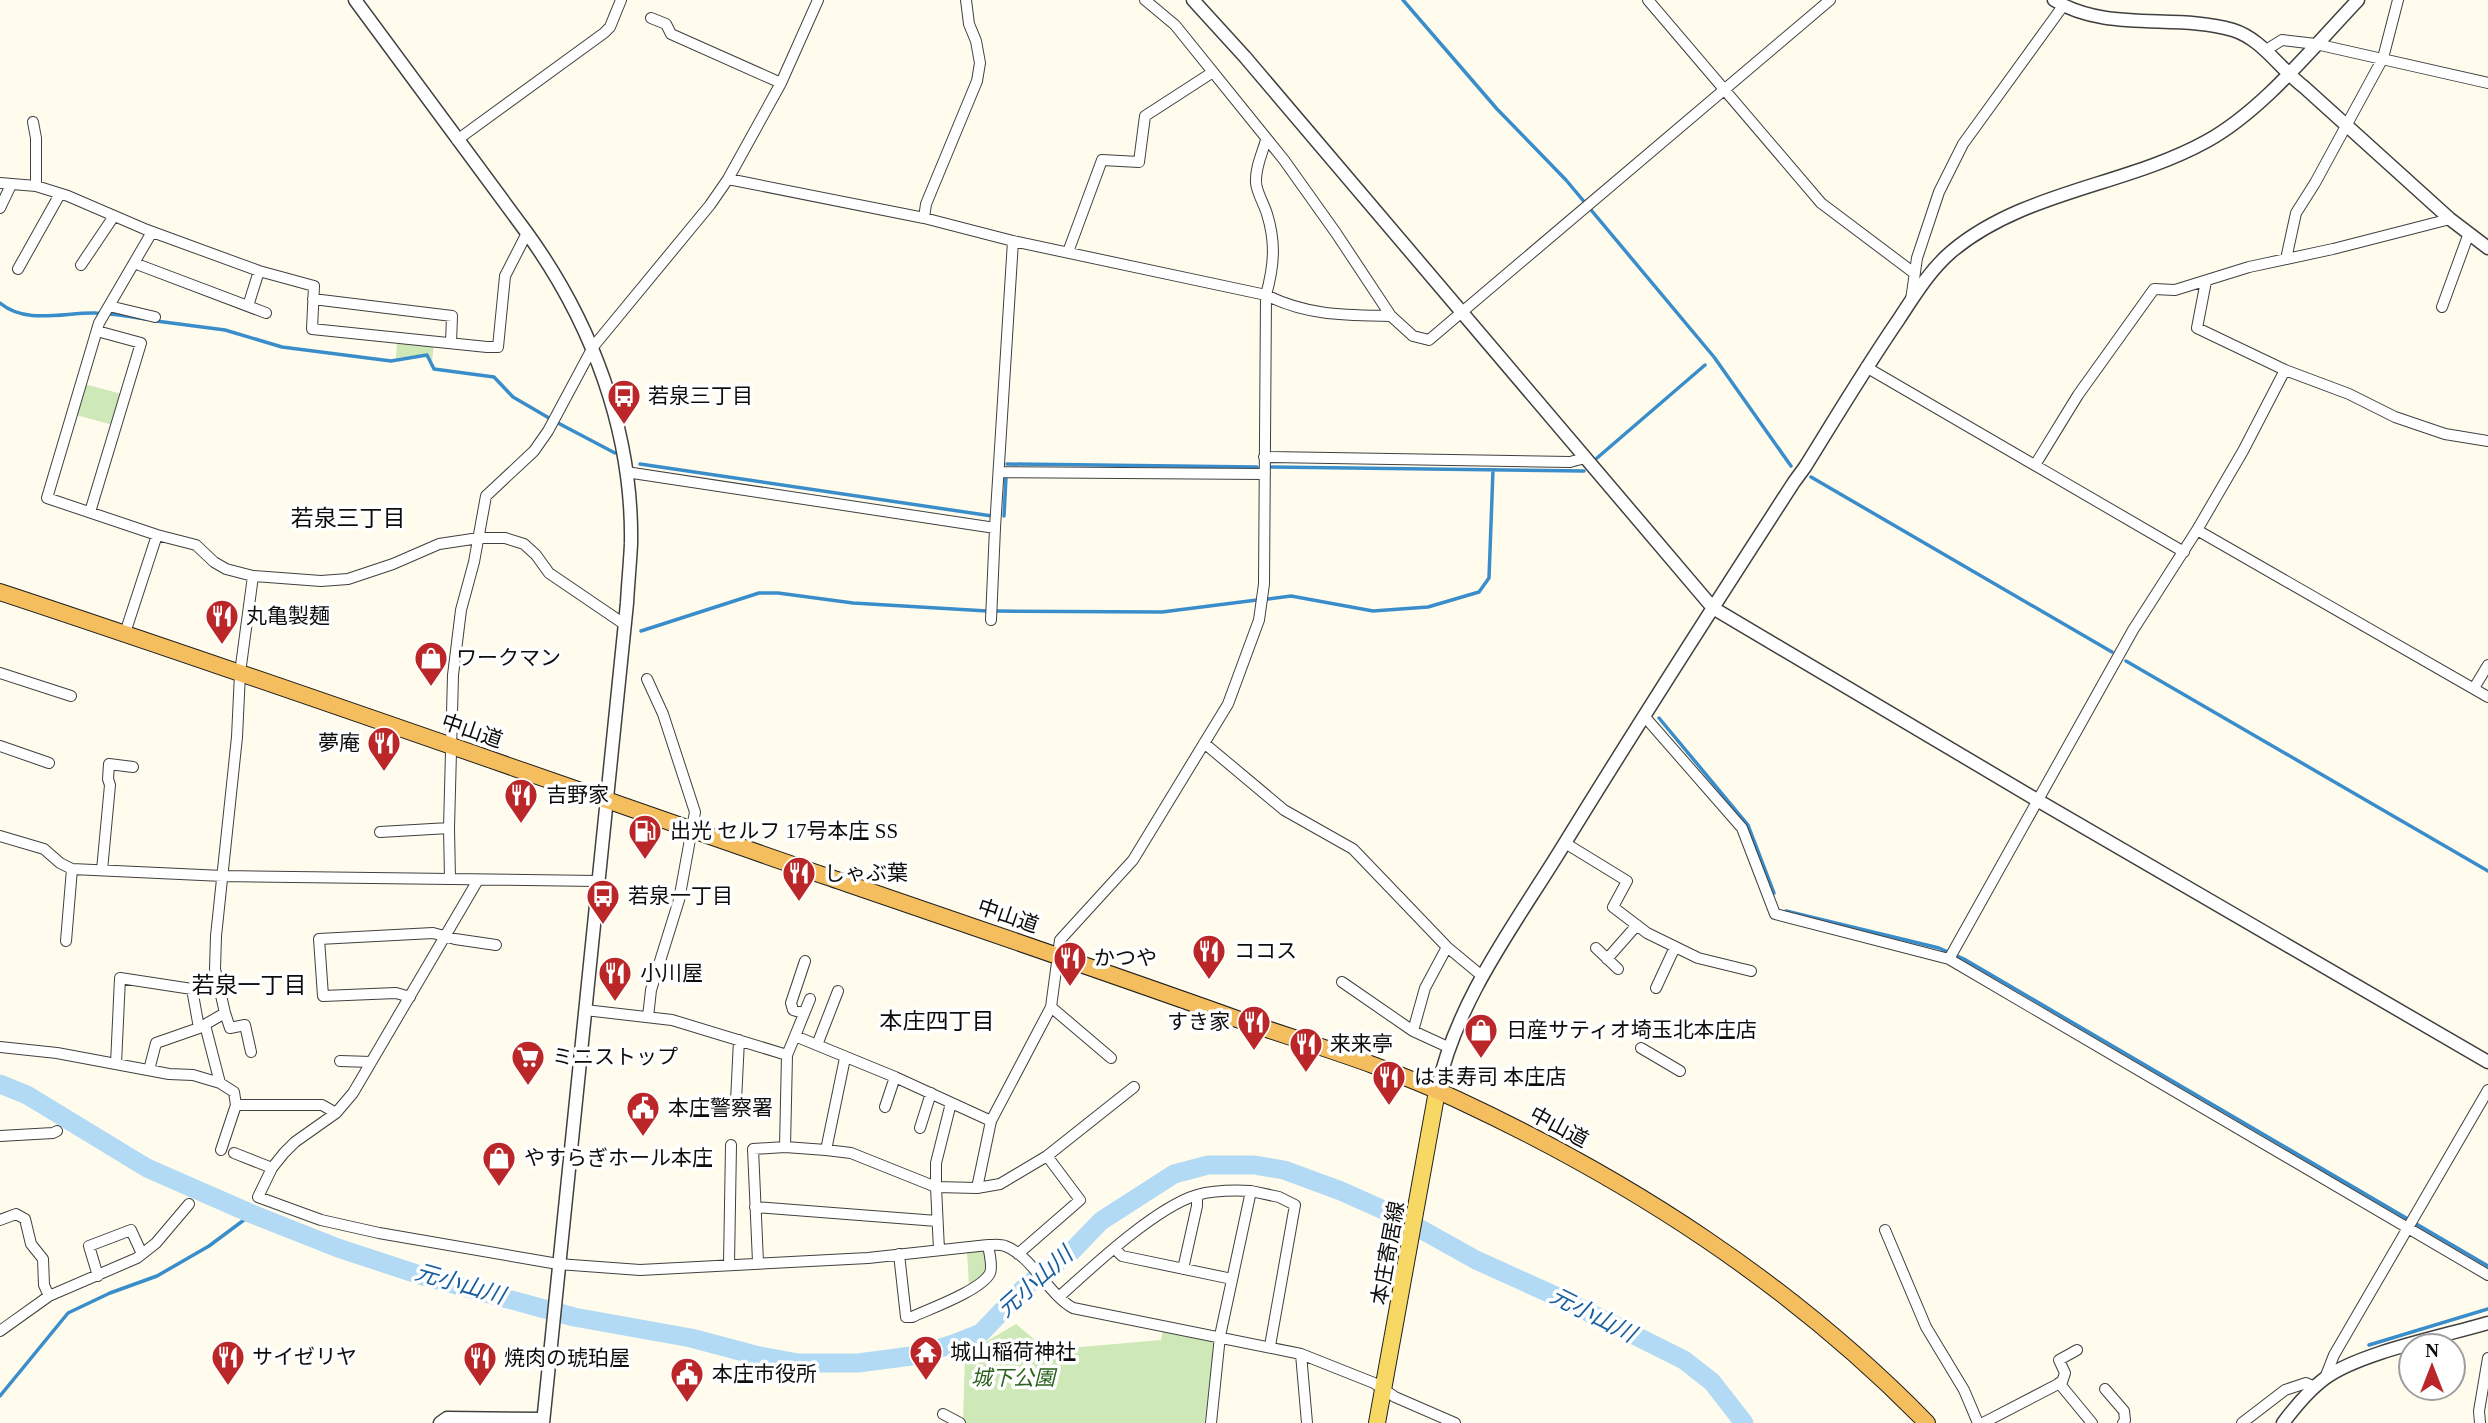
<svg xmlns="http://www.w3.org/2000/svg" width="2488" height="1423" viewBox="0 0 2488 1423" font-family="'Times New Roman','Noto Sans JP',serif">
  <style>
    .green { fill: #cfe8b7 }
    .lines { fill: none; stroke-linecap: round; stroke-linejoin: round }
    .stream { stroke: #3a8dcb; stroke-width: 3.5 }
    .river { stroke: #b2daf5; stroke-width: 19 }
    .minor-casing { stroke: #404040; stroke-width: 12 }
    .tertiary-casing { stroke: #404040; stroke-width: 15 }
    .primary-casing { stroke: #1e1e1e; stroke-width: 18 }
    .trunk-casing { stroke: #1e1e1e; stroke-width: 18 }
    .minor { stroke: #fff; stroke-width: 10 }
    .tertiary { stroke: #fff; stroke-width: 12 }
    .primary { stroke: #f7d865; stroke-width: 16 }
    .trunk { stroke: #f4be5e; stroke-width: 16 }
    .labels { text-anchor: middle; dominant-baseline: central; stroke-width: 7; stroke-linejoin: round; paint-order: stroke }
    .poi-label { font-size: 21px; fill: #0d0d0d; stroke: #fff; text-anchor: start }
    .street-label { font-size: 21px; fill: #0d0d0d; stroke: #fff }
    .park-label { font-size: 21px; font-style: italic; fill: #2a631e; stroke: #fff }
    .neighbourhood-label { font-size: 23px; fill: #0d0d0d; stroke: #fff }
    .water-label { font-size: 23px; font-style: italic; fill: #185e9d; stroke: #fff }
  </style>
  <rect width="100%" height="100%" fill="#fffced"/>
  <path class="green" d="M397 341 434 345 432 361 427 354 396 358Z
    M84 384 122 394 113 425 76 415Z
    M982 1249 985 1251 987 1272 969 1286 967 1251Z
    M1016 1324 1047 1350 1161 1340 1163 1330 1210 1340 1214 1343 1205 1423H963L965 1354Z"/>
  <g class="lines">
    <path class="stream" d="M1403 0 1497 109 1566 180 1714 357 1791 466
      M0 303C26 325 65 312 96 313 112 313 129 317 145 319
      M156 321 225 330 282 347 391 361 427 355 434 369 494 377 513 397 549 418
      M558 423 615 453
      M1597 458 1705 365
      M640 464 992 516
      M1007 464 1257 467
      M1271 467 1584 471
      M1811 477 2112 652
      M1004 516 1006 477
      M1268 599 1291 596 1373 611 1428 607 1479 592 1489 578 1493 470
      M995 611 1162 612 1257 600
      M641 631 759 593H778L853 603 987 611
      M2126 661 2488 871
      M1659 718 1748 825 1774 893
      M1786 911 1939 948 1964 959 2488 1266
      M2369 1345 2488 1309
      M0 1396 68 1313 110 1293 157 1276 209 1246 252 1214"/>
    <path class="river" d="M0 1084 27 1095 147 1168 252 1214 338 1248 420 1275 574 1317 691 1338 755 1355 798 1363H858L919 1355 953 1344 981 1333 1025 1287 1072 1251 1101 1221 1174 1174 1208 1165H1254L1284 1170 1341 1191 1397 1216 1476 1260 1560 1298 1684 1360 1712 1382 1744 1423"/>
    <defs>
      <path id="minor" d="M1145 0 1175 25 1284 160 1336 233 1391 316 1413 336 1429 340 1830 0
        M1648 0 1821 203 1914 273
        M651 18 666 24 671 34 781 83
        M2266 50 2282 40 2316 44 2488 83
        M33 122 36 138V186
        M457 140 604 33 610 27 621 0
        M728 179 924 218 1013 241 1266 295C1308 316 1346 315 1391 316
        M0 183 36 186 68 196 147 230 259 271 314 286 312 329 487 347H498L505 276 527 233
        M0 208 11 185
        M924 218 926 204 977 81 980 63 976 41 969 24 966 0
        M152 232 99 323 47 498 157 535 196 545 214 562 226 569 253 576 321 581 348 579 393 564 439 544 479 538H505L524 544 536 555 549 573 624 624
        M1068 252 1102 160 1139 162 1145 116 1213 72
        M2286 259 2296 213 2315 183 2383 58 2398 0
        M134 263 266 313
        M81 265 114 216
        M18 269 60 194
        M2206 281 2197 328 2285 370 2349 394 2395 417 2445 434 2488 441
        M313 299 452 316 451 343
        M1911 300 1917 258 1939 192 1963 144 2063 6
        M109 306 155 317
        M248 306 259 271
        M2442 307 2469 233
        M1866 367 2184 552
        M1264 457 1570 462 1585 458
        M2035 465 2078 395 2154 289 2175 290 2249 267 2333 249 2450 219
        M626 472 995 528
        M999 472 1265 474
        M90 512 141 343 97 331
        M2197 530 2488 697
        M991 620 995 528 1013 241
        M125 633 157 535
        M0 673 71 696
        M647 679 663 714 695 812 679 900 651 990 648 1017
        M2474 688 2488 665
        M1645 717 1742 828 1775 914 1949 959 2488 1275
        M1204 743 1284 810 1353 849 1447 947 1482 976
        M0 746 49 763
        M380 832 449 828
        M0 836 44 849 60 863 72 869 223 876 598 881
        M1565 843 1627 881 1613 907 1647 933 1698 958 1751 971
        M102 870 110 785 108 779 109 764 133 767
        M450 879 449 828 453 675 461 610 474 562 486 496 534 451 548 431 593 347 710 205 728 179 781 83 818 0
        M478 880 353 1093 336 1113 295 1142 284 1153 272 1168 258 1197 321 1220 379 1233 558 1264 640 1270 868 1258 988 1245C994 1245 1000 1244 1005 1246 1032 1256 1048 1294 1073 1308L1301 1354 1374 1383 1395 1397 1455 1423
        M66 941 72 869
        M1596 948 1618 969
        M1607 959 1637 925
        M1949 959 2133 630 2197 530 2243 451 2285 370
        M1342 982 1413 1031 1450 1048
        M1656 988 1675 947
        M410 997 396 993 323 996 319 939 433 933 455 939 496 945
        M1051 1007 1111 1058
        M585 1010 672 1020 787 1055 795 1036 895 1077 991 1121
        M225 1013 230 1028 245 1025 251 1052
        M803 1013 793 1010 791 1003 805 961
        M205 1025 220 1083
        M199 1028 225 1013 215 969 216 936 237 737 240 673 253 576
        M1413 1031 1425 988 1447 947
        M795 1036 810 999
        M817 1045 838 991
        M0 1047 57 1053 169 1074 193 1075 220 1083 234 1092 236 1105H322L336 1113
        M1641 1048 1680 1071
        M340 1061 371 1062
        M116 1064 120 978 192 989 199 1028 156 1043 149 1070
        M736 1101 739 1040
        M885 1107 895 1077
        M920 1128 931 1093
        M0 1136 53 1133 57 1131
        M785 1147 787 1055
        M221 1150 236 1105
        M826 1150 851 1153 936 1187V1163L951 1103
        M234 1153 272 1168
        M1047 1156 1134 1087
        M977 1188 1000 1184 1047 1156 1080 1200 1018 1254
        M1251 1191 1279 1197 1295 1205 1270 1346
        M755 1207 937 1221
        M0 1220 16 1214 25 1219 31 1244 43 1259 44 1285 49 1296
        M1885 1230 1926 1327 1964 1390 1978 1423
        M1115 1249 1122 1256 1232 1279
        M939 1250 936 1187 977 1188 991 1121 1051 1007 1060 940 1133 860 1228 704 1259 620 1264 584 1266 295C1274 266 1276 243 1267 214 1264 204 1257 193 1256 183 1255 168 1262 154 1266 140
        M899 1254 906 1317H912C929 1309 982 1290 990 1273 993 1266 989 1252 988 1245
        M758 1262 753 1149 785 1147 826 1150 845 1058
        M729 1264 731 1145
        M1183 1269 1197 1206V1195
        M98 1276 89 1246 131 1230 142 1254
        M1059 1297C1092 1267 1156 1207 1197 1195 1215 1190 1232 1190 1251 1191L1220 1336 1211 1423
        M0 1331 49 1296 137 1258 156 1243 189 1204
        M1301 1354 1307 1423
        M2325 1378 2334 1355 2488 1090
        M2059 1383 2092 1423
        M2105 1389 2124 1411 2125 1420 2123 1423
        M943 1414 960 1423
        M1983 1423 2062 1382 2065 1373 2059 1360 2077 1350
        M2242 1423 2285 1390 2306 1383 2315 1387
        M2480 1423 2479 1411 2488 1358"/>
      <path id="tertiary" d="M355 0 527 233C592 323 633 432 631 544 630 564 628 584 627 603L543 1423
        M1193 0 1245 57 1713 608 2037 800 2488 1062
        M2054 0C2107 33 2176 13 2233 30 2262 39 2280 69 2304 87L2450 219 2488 248
        M1437 1091C1456 1002 1513 927 1560 851 1636 727 1715 604 1794 482L1805 467C1836 417 1866 367 1899 319 1914 296 1930 270 1951 252 2023 191 2126 186 2207 141 2263 110 2314 46 2358 0
        M440 1423 447 1418 543 1419
        M2283 1423C2295 1407 2308 1391 2324 1379 2358 1353 2444 1336 2488 1323"/>
      <path id="primary" d="M1377 1423 1437 1091"/>
      <path id="trunk" d="M0 592C276 683 550 781 825 876 962 923 1100 970 1237 1019 1310 1044 1386 1066 1456 1099 1632 1181 1791 1284 1927 1423"/>
    </defs>
    <use href="#minor" class="minor-casing"/>
    <use href="#tertiary" class="tertiary-casing"/>
    <use href="#primary" class="primary-casing"/>
    <use href="#trunk" class="trunk-casing"/>
    <use href="#minor" class="minor"/>
    <use href="#tertiary" class="tertiary"/>
    <use href="#primary" class="primary"/>
    <use href="#trunk" class="trunk"/>
  </g>
  <defs>
    <symbol id="bus-pin" viewBox="-11 -11 22 30"><path d="M0 17L-7.5 6A9.5 9.5 0 1 1 7.5 6Z" fill="#bb2729" stroke="#fff"/><path d="M-5-6H5V4H4V6H2V4H-2V6H-4V4H-5ZM-3.5-4V0h7V-4ZM-3.5 1.2v1.5H-2V1.2ZM2 1.2v1.5H3.5V1.2Z" fill="#fff"/></symbol>
    <symbol id="restaurant-pin" viewBox="-11 -11 22 30"><path d="M0 17L-7.5 6A9.5 9.5 0 1 1 7.5 6Z" fill="#bb2729" stroke="#fff"/><path d="M-5-6h1v4h1v-4h1v4h1v-4h1v5L-1.5 .5V6h-2V.5L-5-1ZM5-6V6H3V1.5H1.5Q1.5-4 5-6Z" fill="#fff"/></symbol>
    <symbol id="shop-pin" viewBox="-11 -11 22 30"><path d="M0 17L-7.5 6A9.5 9.5 0 1 1 7.5 6Z" fill="#bb2729" stroke="#fff"/><path d="M-5-2.5h2.3a2.7 3.5 0 0 1 5.4 0H5L5.5 6h-11ZM-1.5-2.5h3a1.5 2.3 0 0 0-3 0Z" fill="#fff"/></symbol>
    <symbol id="fuel-pin" viewBox="-11 -11 22 30"><path d="M0 17L-7.5 6A9.5 9.5 0 1 1 7.5 6Z" fill="#bb2729" stroke="#fff"/><path d="M-5.5-6h7V0h2V4h1.3V-2.5L3-4.5l.8-.8L6-3V5H2.5V1h-1V6h-7ZM-4.2-4.7v3.2H.2V-4.7Z" fill="#fff"/></symbol>
    <symbol id="supermarket-pin" viewBox="-11 -11 22 30"><path d="M0 17L-7.5 6A9.5 9.5 0 1 1 7.5 6Z" fill="#bb2729" stroke="#fff"/><path d="M-6-5.5h2.5l.6 2H6L4.5 2H-2.5L-4.4-4H-6ZM-1.5 3.2a1.3 1.3 0 1 0 .1 0ZM3 3.2a1.3 1.3 0 1 0 .1 0Z" fill="#fff"/></symbol>
    <symbol id="civic-pin" viewBox="-11 -11 22 30"><path d="M0 17L-7.5 6A9.5 9.5 0 1 1 7.5 6Z" fill="#bb2729" stroke="#fff"/><path d="M-.6-6.5H3V-4.5H.6V-3L4-1V1h2V6H-6V1h2V-1L-.6-3ZM-1.2 2.5V6h2.4V2.5Z" fill="#fff"/></symbol>
    <symbol id="temple-pin" viewBox="-11 -11 22 30"><path d="M0 17L-7.5 6A9.5 9.5 0 1 1 7.5 6Z" fill="#bb2729" stroke="#fff"/><path d="M0-6L5-2H3V0L6.5 2.5H4V6H1.5V3h-3V6H-4V2.5H-6.5L-3 0V-2H-5Z" fill="#fff"/></symbol>
  </defs>
  <g fill-rule="evenodd">
    <use href="#bus-pin" x="605" y="377" width="38" height="52"/>
    <use href="#restaurant-pin" x="203" y="597" width="38" height="52"/>
    <use href="#shop-pin" x="412" y="639" width="38" height="52"/>
    <use href="#restaurant-pin" x="365" y="724" width="38" height="52"/>
    <use href="#restaurant-pin" x="502" y="776" width="38" height="52"/>
    <use href="#fuel-pin" x="626" y="812" width="38" height="52"/>
    <use href="#restaurant-pin" x="780" y="854" width="38" height="52"/>
    <use href="#bus-pin" x="584" y="877" width="38" height="52"/>
    <use href="#restaurant-pin" x="1190" y="932" width="38" height="52"/>
    <use href="#restaurant-pin" x="1051" y="939" width="38" height="52"/>
    <use href="#restaurant-pin" x="596" y="954" width="38" height="52"/>
    <use href="#restaurant-pin" x="1235" y="1003" width="38" height="52"/>
    <use href="#shop-pin" x="1462" y="1011" width="38" height="52"/>
    <use href="#restaurant-pin" x="1287" y="1025" width="38" height="52"/>
    <use href="#supermarket-pin" x="509" y="1038" width="38" height="52"/>
    <use href="#restaurant-pin" x="1370" y="1058" width="38" height="52"/>
    <use href="#civic-pin" x="624" y="1089" width="38" height="52"/>
    <use href="#shop-pin" x="480" y="1139" width="38" height="52"/>
    <use href="#temple-pin" x="907" y="1333" width="38" height="52"/>
    <use href="#restaurant-pin" x="209" y="1338" width="38" height="52"/>
    <use href="#restaurant-pin" x="461" y="1339" width="38" height="52"/>
    <use href="#civic-pin" x="668" y="1355" width="38" height="52"/>
  </g>
  <g class="labels">
    <g class="poi-label">
      <text x="648" y="396">若泉三丁目</text>
      <text x="246" y="616">丸亀製麺</text>
      <text x="456" y="658">ワークマン</text>
      <text x="360" y="743" text-anchor="end">夢庵</text>
      <text x="546" y="795">吉野家</text>
      <text x="670" y="831">出光 セルフ 17号本庄 SS</text>
      <text x="824" y="873">しゃぶ葉</text>
      <text x="628" y="896">若泉一丁目</text>
      <text x="1234" y="951">ココス</text>
      <text x="1094" y="958">かつや</text>
      <text x="640" y="973">小川屋</text>
      <text x="1230" y="1022" text-anchor="end">すき家</text>
      <text x="1506" y="1030">日産サティオ埼玉北本庄店</text>
      <text x="1330" y="1044">来来亭</text>
      <text x="552" y="1057">ミニストップ</text>
      <text x="1414" y="1077">はま寿司 本庄店</text>
      <text x="668" y="1108">本庄警察署</text>
      <text x="524" y="1158">やすらぎホール本庄</text>
      <text x="950" y="1352">城山稲荷神社</text>
      <text x="252" y="1357">サイゼリヤ</text>
      <text x="504" y="1358">焼肉の琥珀屋</text>
      <text x="712" y="1374">本庄市役所</text>
    </g>
    <g class="street-label">
      <text transform="translate(472 731) rotate(19)">中山道</text>
      <text transform="translate(1008 916) rotate(19)">中山道</text>
      <text transform="translate(1559 1127) rotate(28)">中山道</text>
      <text transform="translate(1388 1253) rotate(-80)">本庄寄居線</text>
    </g>
    <g class="park-label">
      <text x="1013" y="1378">城下公園</text>
    </g>
    <g class="neighbourhood-label">
      <text x="348" y="518">若泉三丁目</text>
      <text x="249" y="985">若泉一丁目</text>
      <text x="937" y="1021">本庄四丁目</text>
    </g>
    <g class="water-label">
      <text transform="translate(1035 1282) rotate(-42)">元小山川</text>
      <text transform="translate(460 1284) rotate(16)">元小山川</text>
      <text transform="translate(1593 1315) rotate(27)">元小山川</text>
    </g>
  </g>
  <g transform="translate(2432 1367)"><circle r="33" fill="#ffffff" stroke="#9e9e9e" stroke-width="2"/>
  <path d="M0-5L12 26L0 18L-12 26Z" fill="#bb2729"/>
  <text y="-10" font-size="19" font-weight="bold" text-anchor="middle" fill="#0d0d0d">N</text>
  </g>
</svg>
